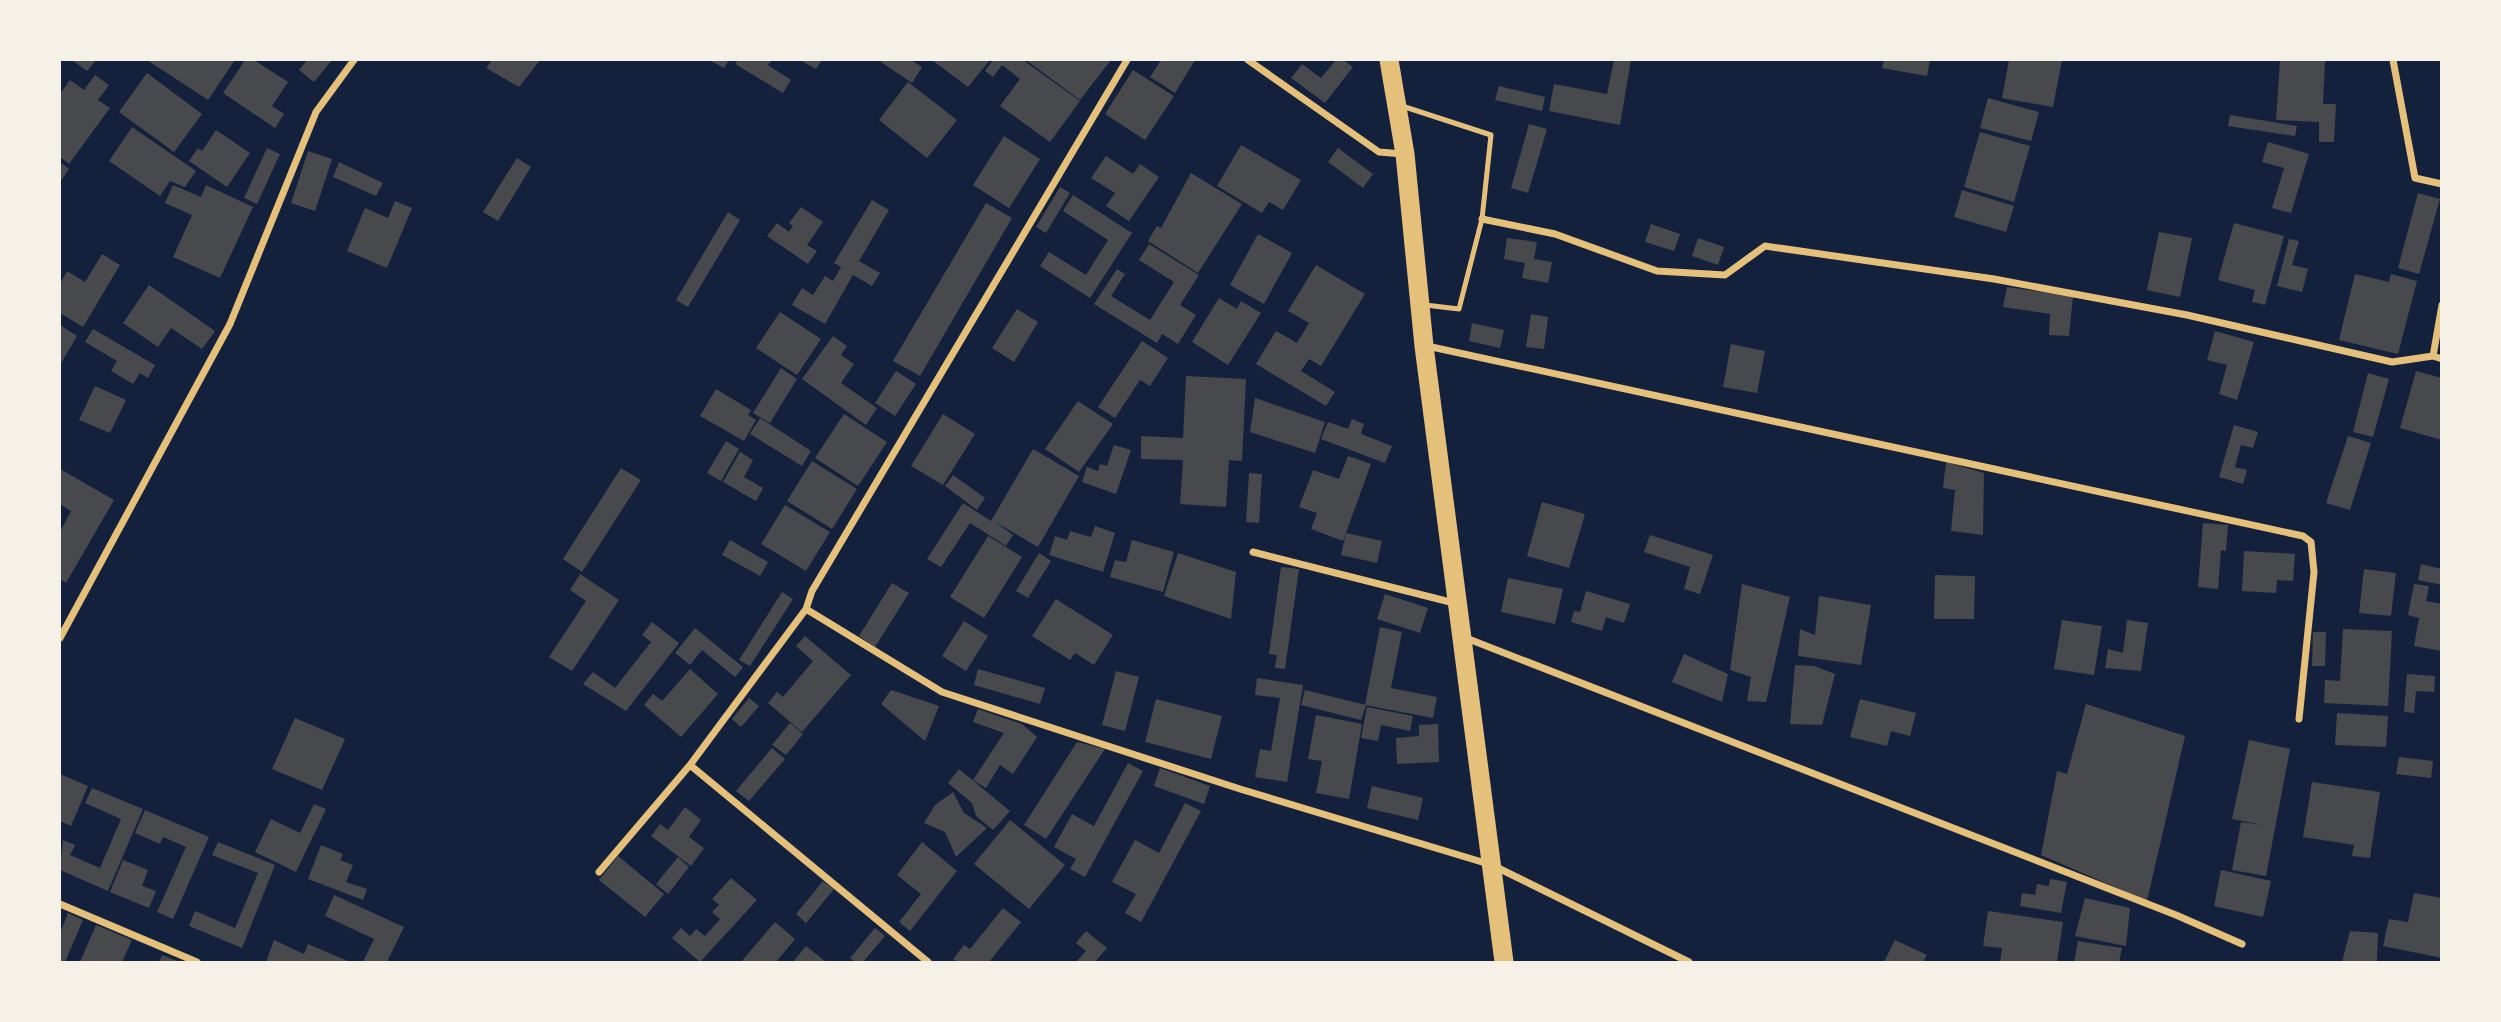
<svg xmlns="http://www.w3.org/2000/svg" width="2501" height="1022" viewBox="0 0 2501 1022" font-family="Jost,sans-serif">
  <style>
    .building { fill: #48494c }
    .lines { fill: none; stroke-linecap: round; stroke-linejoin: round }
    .service { stroke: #e5c07b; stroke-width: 5 }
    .minor { stroke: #e5c07b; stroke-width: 7 }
    .trunk { stroke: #e5c07b; stroke-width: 19 }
  </style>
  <rect width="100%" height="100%" fill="#14213d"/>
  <path class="building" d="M72 60H96L87 71Z
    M147 60H235L208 100Z
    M245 60H254L288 82 272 106 284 114 275 128 223 93Z
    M307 60H332L314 82 299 70Z
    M492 60H540L519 87 486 68Z
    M709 60H729L724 68Z
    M738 60H772L768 65 791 80 783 93 735 64Z
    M800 60H822L816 69Z
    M882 60H911L922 67 912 83 881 62Z
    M932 60H990L968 87Z
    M993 60H1023L1080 101 1050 142 1000 106 1020 79 1002 65 993 77 985 71Z
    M1026 60H1111L1080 100Z
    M1161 60H1195L1175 93 1150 77Z
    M1336 60H1343L1353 67 1325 103 1291 78 1302 64 1321 78Z
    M1614 60H1631L1620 125 1549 111 1554 84 1607 94Z
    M1884 60H1930L1927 76 1882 68Z
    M2009 60H2062L2053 107 2002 98Z
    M2280 60H2325L2323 104H2336L2334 142H2319V122L2276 120Z
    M1133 70 1174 96 1145 140 1105 114Z
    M147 73 202 114 174 152 119 112Z
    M95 75 109 85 98 100 110 108 69 164 60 157V94L70 80 84 90Z
    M908 82 957 120 927 158 879 120Z
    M1499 86 1545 97 1542 111 1495 100Z
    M1988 98 2039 112 2031 141 1980 128Z
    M2230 115 2297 126 2295 136 2228 126Z
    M1529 124 1547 129 1528 193 1511 188Z
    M132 127 196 171 185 187 170 181 160 196 109 161Z
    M216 130 250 153 227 187 189 161 198 148 202 151Z
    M1980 132 2030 146 2014 202 1964 187Z
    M1004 136 1040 159 1009 208 973 185Z
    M2268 142 2309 154 2291 213 2272 208 2284 168 2262 162Z
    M1241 145 1301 180 1283 210 1269 202 1262 213 1217 186Z
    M267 148 280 154 257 204 244 198Z
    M1338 148 1373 174 1363 188 1328 162Z
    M308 151 332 159 315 211 291 203Z
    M1106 156 1133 174 1140 164 1159 177 1129 221 1106 206 1115 193 1091 178Z
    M517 158 531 167 498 221 483 212Z
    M60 162 69 169 60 182Z
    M339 162 383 183 376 196 333 177Z
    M1191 173 1242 204 1198 273 1148 241 1157 226 1161 228Z
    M173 185 201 197 206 185 253 207 220 278 173 257 192 215 165 203Z
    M1060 187 1070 193 1046 233 1036 227Z
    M1962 190 2014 206 2006 232 1954 217Z
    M2418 193 2440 199 2419 274 2398 268Z
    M1073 195 1132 233 1090 298 1040 266 1049 252 1086 275 1108 240 1063 211Z
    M872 200 889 210 859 261 880 273 872 286 853 275 825 324 792 305 802 288 813 295 825 276 833 281 841 267 834 263Z
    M395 201 412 208 387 268 347 251 365 208 388 218Z
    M986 203 1012 218 920 376 893 361Z
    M801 207 823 222 807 245 817 251 808 264 767 236 777 223 789 232 793 226 789 223Z
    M728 212 740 220 688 307 676 300Z
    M2234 223 2284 236 2265 305 2252 302 2255 290 2218 280Z
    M1651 224 1680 234 1674 251 1645 242Z
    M2159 232 2192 238 2180 297 2147 290Z
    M1258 234 1292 253 1264 304 1230 285Z
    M1507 238 1537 242 1534 259 1552 262 1548 283 1522 278 1525 263 1504 259Z
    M1698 238 1724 247 1718 265 1692 256Z
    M2289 239 2299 241 2292 265 2308 269 2302 292 2277 286Z
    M1149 244 1199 275 1180 305 1196 315 1178 344 1162 334 1157 343 1094 304 1117 269 1125 274 1111 296 1150 320 1174 282 1139 260Z
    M102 254 120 265 83 327 60 313V284L67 271 85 282Z
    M1316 265 1365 294 1321 366 1309 359 1301 371 1335 392 1326 406 1256 364 1276 331 1297 343 1309 323 1288 311Z
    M2355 274 2389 282 2391 274 2417 281 2398 354 2339 340Z
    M149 285 215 331 202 349 171 328 158 347 123 323Z
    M2007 287 2073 296 2069 336 2049 335 2050 314 2003 307Z
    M1219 298 1237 309 1241 301 1261 313 1228 365 1192 342Z
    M1017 309 1038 322 1014 362 992 348Z
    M780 312 821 339 797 375 756 348Z
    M1531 314 1548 317 1544 349 1526 347Z
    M1472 323 1504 330 1500 348 1469 341Z
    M60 325 77 336 60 365Z
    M93 329 155 365 148 378 140 373 133 384 111 371 117 361 85 342Z
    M2215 331 2254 342 2237 400 2219 394 2227 365 2207 360Z
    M833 336 847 346 841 355 854 364 841 383 877 408 866 425 802 379Z
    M1142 341 1168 358 1150 386 1140 380 1115 418 1098 407Z
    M1731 344 1765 351 1757 393 1723 387Z
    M781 368 797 379 770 423 753 413Z
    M896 371 916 384 895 416 875 403Z
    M2416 371 2442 378V440L2400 428Z
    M2368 373 2389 379 2373 437 2353 432Z
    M1186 376 1246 379 1242 461 1229 460 1226 507 1180 504 1183 460 1141 459V436L1183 438Z
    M95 386 126 400 110 433 79 420Z
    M716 389 751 410 748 415 756 420 744 441 700 416Z
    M1255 398 1325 422 1315 453 1250 432Z
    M1078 401 1113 424 1079 472 1045 449Z
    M844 414 887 442 858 486 815 458Z
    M943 414 975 434 943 485 911 466Z
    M760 418 811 451 802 466 750 434Z
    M1352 419 1364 424 1361 434 1392 446 1385 463 1321 439 1328 422 1348 429Z
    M2234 425 2258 432 2253 448 2241 445 2235 467 2247 470 2243 484 2219 477Z
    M2348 436 2371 443 2350 510 2326 503Z
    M726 441 739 449 721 481 707 473Z
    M1114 445 1131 450 1116 494 1082 482 1087 467 1098 471 1100 464 1107 466Z
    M1033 449 1079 476 1038 547 995 522 1013 535 1006 546 970 523 941 567 927 559 963 503 991 521Z
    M740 452 753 460 744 477 763 488 756 501 723 482Z
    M1348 456 1371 464 1343 541 1311 529 1317 513 1299 507 1313 470 1339 479Z
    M812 461 857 489 832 529 787 501Z
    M1946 462 1984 473 1983 535 1951 531 1955 490 1943 488Z
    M621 468 641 480 582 572 563 559Z
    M60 469 114 500 66 583 60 579V532L71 511 60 504Z
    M1249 473 1262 474 1259 523 1246 522Z
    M953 475 985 498 977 510 945 486Z
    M1542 502 1585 514 1569 568 1527 556Z
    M785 505 830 532 806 571 761 544Z
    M2203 523 2228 525 2226 551 2221 550 2218 589 2198 587Z
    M1095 526 1115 533 1103 572 1049 555 1055 536 1067 540 1070 531 1091 537Z
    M1346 533 1382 541 1377 563 1341 555Z
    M1650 535 1713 555 1700 594 1684 589 1690 567 1644 552Z
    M988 536 1022 557 984 618 950 597Z
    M730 540 768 562 760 576 722 555Z
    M1132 540 1174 552 1163 592 1110 577 1115 560 1126 562Z
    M2244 551 2295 554 2293 581 2277 580 2276 593 2242 591Z
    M1039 553 1051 561 1028 598 1016 591Z
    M1178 553 1236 572 1231 619 1164 596Z
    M2421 564 2442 569V585L2418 580Z
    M1281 567 1299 569 1285 669 1275 668 1277 655 1269 654Z
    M2364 569 2396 573 2391 616 2359 613Z
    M580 574 619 600 572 671 549 657 586 601 570 590Z
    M1935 575 1975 576 1974 619H1934Z
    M1508 578 1563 589 1555 624 1501 612Z
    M892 583 909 593 875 647 859 636Z
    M1742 584 1790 597 1766 702 1747 701 1751 677 1730 670Z
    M2414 584 2429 586 2426 601 2442 604V651L2414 646 2419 618 2408 615Z
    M1586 591 1630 604 1624 623 1606 617 1602 631 1571 622 1574 611 1580 612Z
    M782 592 793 599 750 666 739 660Z
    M1385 594 1428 608 1420 633 1377 619Z
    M1819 596 1871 605 1861 665 1798 656 1800 629 1815 635Z
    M1056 599 1113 635 1094 665 1075 653 1070 660 1032 636Z
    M2062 620 2102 626 2094 675 2054 669Z
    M2127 620 2148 623 2141 671 2105 668 2108 649 2123 653Z
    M964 621 988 636 966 671 942 656Z
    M652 622 679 643 626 711 583 684 593 672 615 688 651 642 642 635Z
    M1380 627 1402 632 1391 688 1437 697 1433 718 1365 705Z
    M695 628 743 667 735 677 702 650 690 665 675 653Z
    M2343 629 2392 631 2388 706 2324 703 2325 680 2340 681Z
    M2313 632H2326L2325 666H2312Z
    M805 636 851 675 802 732 768 703 777 692 783 697 813 661 796 646Z
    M1684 654 1728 674 1722 702 1672 682Z
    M1795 665 1814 666 1835 674 1822 725 1790 724Z
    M690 669 718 694 681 737 644 705 653 694 662 701Z
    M978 669 1045 688 1040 704 974 685Z
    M1116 671 1139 677 1125 731 1102 725Z
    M2407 674 2435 676 2434 692 2416 691 2414 713 2404 712Z
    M1257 678 1303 685 1287 782 1255 777 1260 749 1271 751 1280 698 1255 695Z
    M891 690 939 706 925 741 881 704Z
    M1305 690 1366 705 1361 720 1301 705Z
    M749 698 759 706 741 727 732 719Z
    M1156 699 1222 716 1211 759 1145 742Z
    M1860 699 1916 713 1910 736 1891 731 1887 746 1850 737Z
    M2086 704 2185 736 2147 901 2041 855 2057 771 2067 774Z
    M1367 707 1413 716 1410 731 1381 725 1378 741 1361 738Z
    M978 709 1022 724 1037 737 1013 774 1000 765 986 788 973 780 1004 733 973 722Z
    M2337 713 2388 716 2386 747 2335 745Z
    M1316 715 1362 724 1349 799 1316 793 1322 761 1308 759Z
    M295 718 345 739 322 790 272 769Z
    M790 723 803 734 786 755 772 745Z
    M1438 724 1439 762 1397 764 1396 738 1419 736V725Z
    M2249 740 2290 749 2266 876 2232 870 2241 822 2264 825 2232 819Z
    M1077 742 1105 749 1046 839 1024 825Z
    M772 748 785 759 749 801 736 791Z
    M2399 757 2433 761 2431 778 2396 774Z
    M1128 763 1143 771 1085 877 1070 869 1076 859 1054 847 1072 814 1094 826Z
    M1160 768 1210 786 1204 804 1154 786Z
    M959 769 1010 811 993 830 976 816 972 803 948 783Z
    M60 774 88 786 71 826 60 821Z
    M2312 782 2380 792 2370 858 2352 856 2354 845 2303 837Z
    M1372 786 1423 798 1418 820 1367 808Z
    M92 788 143 809 108 891 60 870 63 840 75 845 70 855 100 868 121 819 85 803Z
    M953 792 964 813 987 828 956 857 945 832 924 823 935 805Z
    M1185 803 1201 811 1141 922 1125 913 1136 894 1112 882 1135 840 1159 853Z
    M314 804 326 809 296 872 255 852 271 819 300 833Z
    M685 807 701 820 689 837 704 848 691 866 651 836 660 824 668 830Z
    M145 810 209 837 173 919 157 912 186 847 163 837 160 844 135 833Z
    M1010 820 1065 865 1029 909 974 864Z
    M218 842 275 865 242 948 189 926 195 911 235 928 258 873 212 855Z
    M922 842 957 871 910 931 899 922 921 894 897 875Z
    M321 845 343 854 340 860 353 865 346 882 367 889 363 900 308 879Z
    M618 856 664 894 645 917 599 880Z
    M678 857 689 867 668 894 656 884Z
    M123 860 148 870 142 886 156 891 149 908 110 892Z
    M2221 870 2271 881 2263 917 2214 906Z
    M731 878 757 900 700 962 672 938 681 928 690 936 696 929 705 936 720 919 712 912 719 905 712 899Z
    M2050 879 2067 882 2061 913 2020 906 2022 893 2035 895 2037 884 2049 886Z
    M823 881 834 889 806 923 796 914Z
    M2414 893 2442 898V958L2383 946 2389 919 2408 922Z
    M334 895 404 927 387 962H363L374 939 325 916Z
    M2085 898 2130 908 2126 946 2075 936Z
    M1003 908 1021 922 989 962H958L953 959 964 945 970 949Z
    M1988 911 2063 922 2057 962H2000L2002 948 1983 946Z
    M68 913 83 920 65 962H60V933Z
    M775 922 795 939 776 962H741Z
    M96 925 132 940 122 962H80Z
    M875 928 885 936 863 962H855L850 958Z
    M1086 931 1107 948 1095 962H1076L1086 951 1076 943Z
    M2350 931 2378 933 2377 962H2342Z
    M274 940 304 954 308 944 350 962H266Z
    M1895 940 1927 955 1923 962H1884Z
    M2078 941 2122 948 2119 962H2074Z
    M806 946 826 962H793Z
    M162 955 180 962H159Z"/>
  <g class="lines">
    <path class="service" d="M1402 106 1491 135 1482 219 1459 309 1425 305"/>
    <path class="minor" d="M1248 60 1379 152 1403 154
      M2393 60 2415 178 2442 184
      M1482 219 1555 234 1657 271 1725 275 1765 246 1994 279 2187 315 2392 362 2433 356 2442 359
      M1427 346 2303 536 2311 542 2314 572 2299 719
      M2433 356 2442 305
      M1253 552 1454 603
      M806 609 942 692 1240 789 1492 865 1689 962
      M60 638 230 324 316 112 354 60
      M1466 638 2176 915 2242 944
      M690 765 928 962
      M599 872 690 765 806 609 812 591 1127 60
      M60 904 197 962"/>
    <path class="trunk" d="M1389 60 1405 154 1424 346 1504 962"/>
  </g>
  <rect width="2501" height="1022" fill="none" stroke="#f6f1e7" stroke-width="122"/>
</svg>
